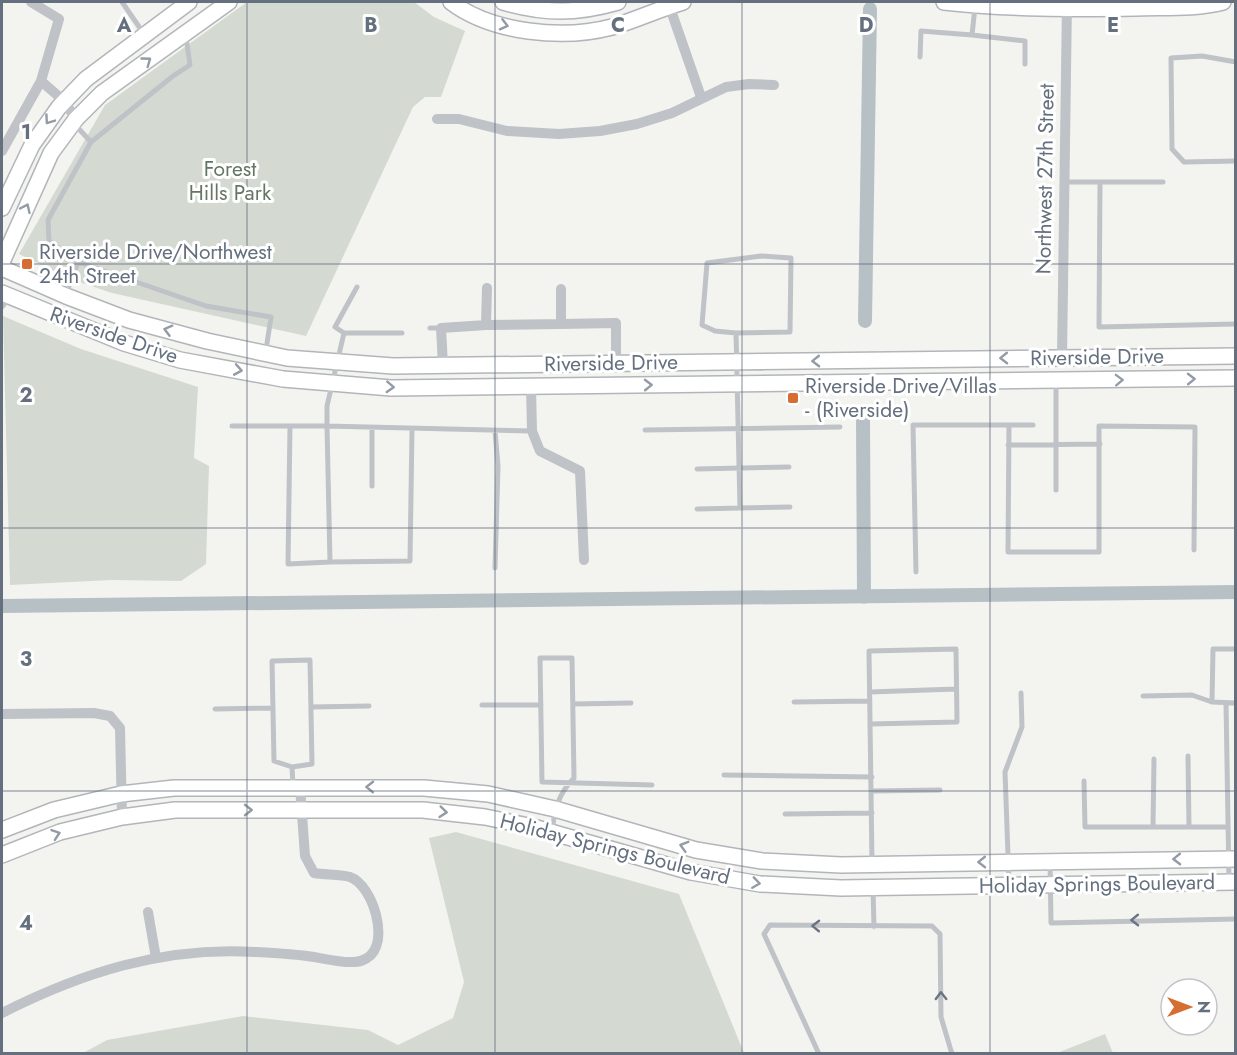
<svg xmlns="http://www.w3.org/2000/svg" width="1237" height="1055" viewBox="0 0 1237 1055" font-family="Jost,sans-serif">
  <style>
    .green { fill: #d4dad2 }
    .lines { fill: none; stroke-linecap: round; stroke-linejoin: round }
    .canal { stroke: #b7c0c5; stroke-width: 14 }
    .secondary-casing { stroke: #b2b5ba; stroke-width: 18 }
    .lane { stroke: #bfc2c6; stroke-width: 5 }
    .street { stroke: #bfc2c6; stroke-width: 10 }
    .secondary { stroke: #fff; stroke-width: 15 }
    .oneway { stroke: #939ba5 }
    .oneway2 { stroke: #6a7483 }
    .grid { fill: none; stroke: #65707f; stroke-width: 1.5; stroke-opacity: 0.55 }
    .poi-dot { fill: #d56e30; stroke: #fff; stroke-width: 2 }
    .labels { text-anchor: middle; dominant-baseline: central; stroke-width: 6; stroke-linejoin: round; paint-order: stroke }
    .park-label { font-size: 21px; fill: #647763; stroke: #fff }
    .street-label { font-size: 21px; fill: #65707f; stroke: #fff }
    .poi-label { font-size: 21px; fill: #65707f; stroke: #fff; text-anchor: start }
    .grid-label { font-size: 20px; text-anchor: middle; font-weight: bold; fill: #65707f; stroke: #fff; stroke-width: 6; stroke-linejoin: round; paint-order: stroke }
  </style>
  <rect width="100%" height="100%" fill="#f3f4f0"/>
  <path class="green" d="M247 2H414L434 17 465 31 441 97H425L413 107 306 336 112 293 67 278 19 254 105 105Z
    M3 316 81 349 198 387 194 458 209 466 206 564 181 581 112 580 10 585Z
    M456 832 679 894 744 1053H83L107 1040 243 1016 368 1030 398 1045 453 1018 464 982 429 838Z
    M1105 1034 1113 1053H1057Z"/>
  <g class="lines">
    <path class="canal" d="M865 321 870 9
      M863 418 864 597
      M2 606 1236 592"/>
    <defs>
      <path id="secondary" d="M451 2C492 33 563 40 612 27 636 20 659 9 683 2
        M503 2C545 14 576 14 618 2
        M944 2C1008 9 1072 9 1136 8 1165 7 1196 9 1223 2
        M2 208 32 145 59 107 86 79 189 2
        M2 262 51 153 76 119 102 93 229 2
        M2 268 66 296 129 320 207 341 287 358 393 366 1236 356
        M2 293 124 343 180 360 283 379 391 388 1236 378
        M2 830 54 810 121 794 174 788H424L488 794 555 809 696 850 762 861 841 865 1236 859
        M2 855 60 832 122 817 175 810H423L485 817 533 827 691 872 760 884 841 888 1236 882"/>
    </defs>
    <use href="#secondary" class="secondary-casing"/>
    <path class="lane" d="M122 2 144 34
      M975 7 972 35 1025 41V64
      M920 57 921 31 972 35
      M1236 62 1202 56 1171 58 1172 149 1184 162 1236 161
      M77 123 79 129 91 142 48 220 49 241 78 262 206 306 271 317 266 350
      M91 142 173 76 190 65 186 37
      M1065 182H1100L1099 327 1236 324
      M1100 182H1163
      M66 294 78 262
      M2 307 10 297
      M430 328H441
      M344 333 335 327 357 287
      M402 333H344L327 406V426L532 431
      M1056 381V490
      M1009 425 1008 552H1099V426L1195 427 1194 550
      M232 426H327L330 562 410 561 412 429
      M290 426 288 564 330 562
      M372 428V486
      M645 430 840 427
      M495 431 498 466 495 568
      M1008 445 1100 444
      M697 469 789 467
      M740 508 790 507
      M697 509 740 508 736 333 790 332 791 258 761 256 707 263 702 325 715 331 736 333
      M916 572 913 425H1033
      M1236 649H1213L1212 702 1236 703
      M310 660 312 764 292 767 274 761 272 661Z
      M870 692 956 689
      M1143 696 1192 695 1212 702
      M794 702 870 701
      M1226 703 1229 880
      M573 704 631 703
      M482 705H541
      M311 707 369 706
      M215 709 273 708
      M871 724 957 722 956 649 869 651 872 863
      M1188 756 1189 827
      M292 767 293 785
      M724 775 872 777
      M1084 781 1085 827H1228
      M872 791 940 790
      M785 814 872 813
      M1153 827 1154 759
      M552 831C555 809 558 794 574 778L572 658H540L542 782 652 785
      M1050 862 1051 923 1236 919
      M1009 883 1005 772 1022 727 1021 693
      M873 889 874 927
      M819 1054 764 934 770 925 932 926 940 934 941 1017 952 1054"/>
    <path class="street" d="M668 2 701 97
      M41 81 64 101 76 119
      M437 119H459L507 131 559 134 600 131 637 124 672 113 726 87 749 84 774 85
      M2 151 41 81 59 19 31 2
      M487 288 486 325 561 324
      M561 289V324L616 323V363
      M1062 357 1067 2
      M443 365 441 328 486 325
      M531 387 532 431 540 451 580 471 584 560
      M2 714 94 713 110 716 120 728 122 817
      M148 912 156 958
      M2 1013C81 973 164 946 255 952 274 953 294 954 314 957 326 959 342 963 354 962 358 962 364 960 367 958 391 944 373 885 350 877 341 874 325 875 314 873L305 856 300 787"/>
    <use href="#secondary" class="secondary"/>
  </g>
  <defs><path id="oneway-chevron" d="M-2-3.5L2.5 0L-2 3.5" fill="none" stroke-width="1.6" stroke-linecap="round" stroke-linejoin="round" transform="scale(1.5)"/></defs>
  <g class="oneway">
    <use href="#oneway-chevron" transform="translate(504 25) rotate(14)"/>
    <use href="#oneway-chevron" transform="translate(147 61) rotate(-36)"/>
    <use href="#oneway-chevron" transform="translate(49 120) rotate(125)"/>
    <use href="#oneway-chevron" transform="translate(26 208) rotate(-65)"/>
    <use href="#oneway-chevron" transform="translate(168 330) rotate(-165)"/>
    <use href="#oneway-chevron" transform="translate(1004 358) rotate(179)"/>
    <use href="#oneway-chevron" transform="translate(816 361) rotate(179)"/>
    <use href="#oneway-chevron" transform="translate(238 370) rotate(10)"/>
    <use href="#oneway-chevron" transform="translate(1191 379) rotate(-1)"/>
    <use href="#oneway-chevron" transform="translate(1119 380) rotate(-2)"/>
    <use href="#oneway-chevron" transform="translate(648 385) rotate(-1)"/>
    <use href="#oneway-chevron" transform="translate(390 387) rotate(3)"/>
    <use href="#oneway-chevron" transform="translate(370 787) rotate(-179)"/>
    <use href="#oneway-chevron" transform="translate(248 810)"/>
    <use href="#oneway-chevron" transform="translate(443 812) rotate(6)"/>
    <use href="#oneway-chevron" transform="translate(56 834) rotate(-19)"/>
    <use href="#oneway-chevron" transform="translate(684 846) rotate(-164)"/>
    <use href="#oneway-chevron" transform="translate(1177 859) rotate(179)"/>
    <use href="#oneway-chevron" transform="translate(982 862) rotate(179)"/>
    <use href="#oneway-chevron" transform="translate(756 883) rotate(8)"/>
  </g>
  <g class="oneway2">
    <use href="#oneway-chevron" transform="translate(1135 920) rotate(179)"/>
    <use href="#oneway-chevron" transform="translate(816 926) rotate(-179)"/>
    <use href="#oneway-chevron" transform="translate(941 996) rotate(-91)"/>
  </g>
  <path class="grid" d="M247 2V1054M495 2V1054M742 2V1054M990 2V1054M2 264H1236M2 528H1236M2 791H1236"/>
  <g class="poi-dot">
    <rect x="21" y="258" width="12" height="12" rx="3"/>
    <rect x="787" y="392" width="12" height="12" rx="3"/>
  </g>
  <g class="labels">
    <g class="park-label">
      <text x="230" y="169">Forest<tspan x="230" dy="24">Hills Park</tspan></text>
    </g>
    <g class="street-label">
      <text transform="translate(1045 179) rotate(-89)">Northwest 27th Street</text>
      <text transform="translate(114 335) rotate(19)">Riverside Drive</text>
      <text transform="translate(1097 357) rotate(-1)">Riverside Drive</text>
      <text transform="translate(611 363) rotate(-1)">Riverside Drive</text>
      <text transform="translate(615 849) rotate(14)">Holiday Springs Boulevard</text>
      <text transform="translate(1097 884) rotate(-1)">Holiday Springs Boulevard</text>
    </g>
    <g class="poi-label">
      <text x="39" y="252">Riverside Drive/Northwest<tspan x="39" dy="24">24th Street</tspan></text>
      <text x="805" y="386">Riverside Drive/Villas<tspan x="805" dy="24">- (Riverside)</tspan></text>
    </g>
  </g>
  <g class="grid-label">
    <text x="124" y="32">A</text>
    <text x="371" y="32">B</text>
    <text x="618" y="32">C</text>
    <text x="866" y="32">D</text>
    <text x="1113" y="32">E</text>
    <text x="26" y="139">1</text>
    <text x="26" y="402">2</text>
    <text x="26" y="666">3</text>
    <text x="26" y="930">4</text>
  </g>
  <rect width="1237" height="1055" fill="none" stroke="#65707f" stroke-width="6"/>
  <g transform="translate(1189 1007) rotate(90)"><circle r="28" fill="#ffffff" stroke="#c1c6cc" stroke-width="1.5"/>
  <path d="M0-4.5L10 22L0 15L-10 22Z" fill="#d56e30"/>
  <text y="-9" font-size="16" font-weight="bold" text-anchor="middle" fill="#65707f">N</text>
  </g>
</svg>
